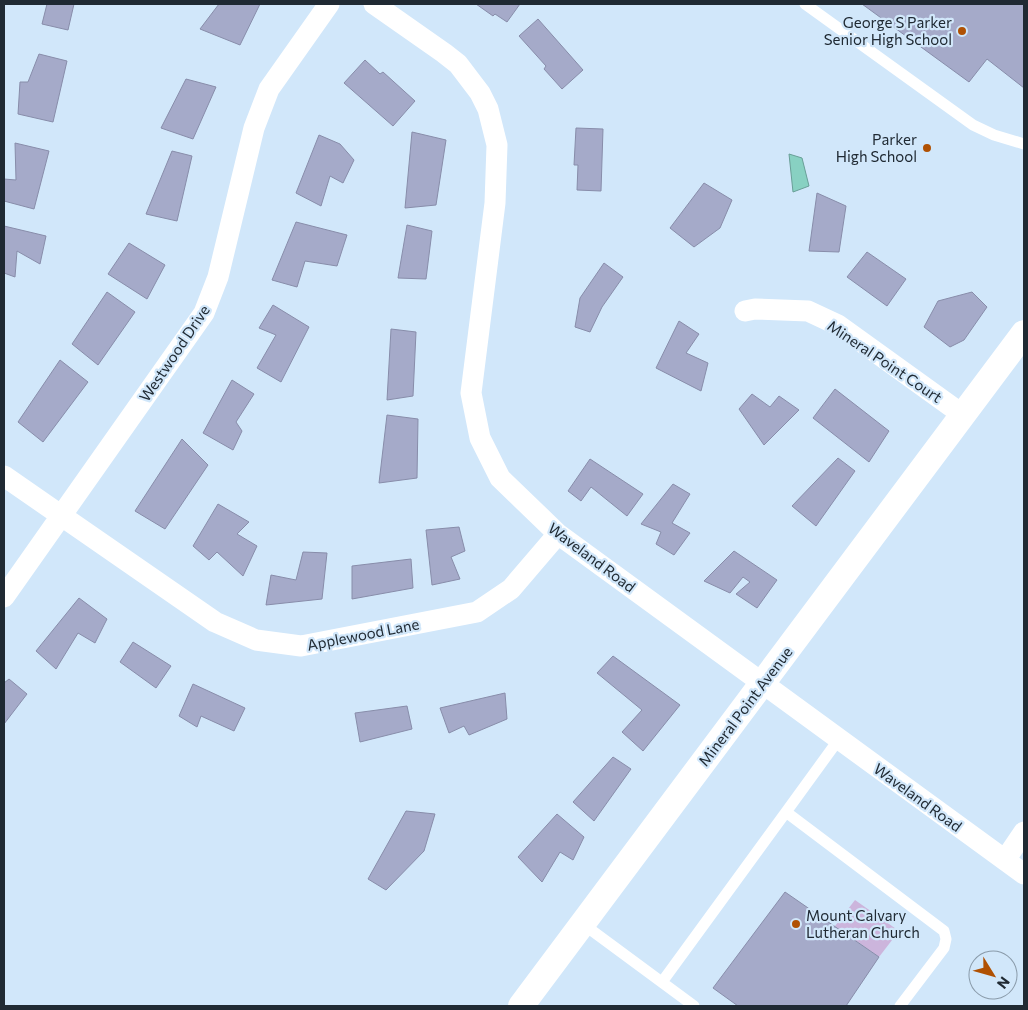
<svg xmlns="http://www.w3.org/2000/svg" width="1028" height="1010" viewBox="0 0 1028 1010" font-family="Commissioner,sans-serif">
  <style>
    .green { fill: #ccb5dc }
    .water { fill: #88d1c2; stroke: #699f97 }
    .building { fill: #a5aac9; stroke: #888daa }
    .lines { fill: none; stroke-linecap: round; stroke-linejoin: round }
    .service { stroke: #fff; stroke-width: 11 }
    .minor { stroke: #fff; stroke-width: 21 }
    .tertiary { stroke: #fff; stroke-width: 26 }
    .poi-dot { fill: #b05103; stroke: #d1e7fa; stroke-width: 2 }
    .labels { text-anchor: middle; dominant-baseline: central; stroke-width: 4.5; stroke-linejoin: round; paint-order: stroke }
    .poi-label { font-size: 15px; fill: #202a33; stroke: #d1e7fa; text-anchor: end }
    .street-label { font-size: 15px; fill: #202a33; stroke: #d1e7fa }
  </style>
  <rect width="100%" height="100%" fill="#d1e7fa"/>
  <path class="green" d="M855 900 899 931 879 957 835 926Z"/>
  <path class="water" d="M789 154 802 158 809 186 793 192Z"/>
  <path class="building" d="M47 4H74L68 30 42 24Z
    M219 4H260L240 45 200 29Z
    M476 4H520L507 22 495 14 493 16Z
    M862 4H1024V88L987 59 969 82Z
    M538 19 583 70 562 89 544 69 546 66 519 36Z
    M39 54 67 61 53 122 18 114 20 82H28Z
    M365 60 380 74 383 72 415 101 393 126 344 83Z
    M186 79 216 87 193 139 161 128Z
    M576 128 603 129 601 191 577 190 578 165H574Z
    M412 132 446 140 436 205 405 208Z
    M319 135 340 144 354 160 343 183 330 176 321 206 296 193Z
    M15 143 49 151 34 209 4 201V179L16 180Z
    M172 151 192 156 177 221 146 214Z
    M704 183 732 200 720 228 694 247 670 228Z
    M817 193 846 206 839 252 809 251Z
    M296 222 347 235 337 266 305 261 297 287 272 280Z
    M407 225 432 231 426 279 398 278Z
    M4 226 46 236 40 264 17 251 15 277 4 273Z
    M129 243 165 265 147 299 108 274Z
    M867 252 906 279 887 306 847 277Z
    M604 263 623 277 602 307 590 332 575 327 580 298Z
    M107 292 135 312 98 365 72 344Z
    M972 292 987 307 964 340 950 347 924 327 938 301Z
    M273 305 309 327 281 382 257 368 276 335 259 328Z
    M679 321 699 334 686 353 708 363 701 391 656 368Z
    M391 329 416 332 413 396 387 400Z
    M60 360 88 382 43 442 18 422Z
    M232 380 254 394 236 422 242 431 233 450 203 433Z
    M835 389 889 431 869 462 813 418Z
    M752 394 770 407 779 396 799 410 764 445 739 409Z
    M387 415 418 419 417 478 379 483Z
    M182 439 208 465 165 529 135 511Z
    M838 458 855 471 816 526 792 506Z
    M590 459 643 494 627 516 591 487 581 501 568 491Z
    M673 484 690 494 672 523 690 533 674 555 656 544 661 532 641 524Z
    M218 504 249 522 237 534 257 546 243 576 217 552 209 560 193 546Z
    M459 527 465 551 451 557 460 579 432 585 426 530Z
    M734 551 777 580 757 608 736 594 750 582 743 577 730 593 704 581Z
    M303 552 327 553 322 599 266 605 271 575 296 580Z
    M411 559 413 588 352 599V566Z
    M79 598 107 619 95 643 78 633 56 669 36 651Z
    M133 642 171 666 156 688 120 662Z
    M613 656 680 705 643 751 622 732 642 710 597 673Z
    M9 679 27 694 4 724V683Z
    M193 684 245 708 234 731 201 716 197 727 179 716Z
    M505 693 507 719 469 735 464 726 449 733 440 708Z
    M407 706 412 729 360 742 355 713Z
    M613 757 631 769 594 821 573 802Z
    M406 811 435 814 424 851 386 890 368 879Z
    M557 814 584 837 573 860 560 852 542 882 518 857Z
    M785 892 879 957 846 1006H738L713 988Z"/>
  <g class="lines">
    <path class="service" d="M805 4 973 125 994 135 1024 144
      M786 812 839 739
      M583 924 694 1006
      M662 982 786 812 944 931 946 939 944 948 900 1006"/>
    <path class="minor" d="M374 4 444 53 458 64 480 93 488 109 497 145 495 203 471 393 480 438 500 478 558 534 1024 874
      M745 311 755 309 808 311 838 325 963 415
      M4 476 215 622 256 640 301 646 477 612 511 589 558 534
      M4 597 204 313 218 277 254 128 269 89 329 4
      M1005 860 1024 832"/>
    <path class="tertiary" d="M521 1006 1024 333"/>
  </g>
  <g class="poi-dot">
    <circle cx="962" cy="31" r="5"/>
    <circle cx="927" cy="148" r="5"/>
    <circle cx="796" cy="924" r="5"/>
  </g>
  <g class="labels">
    <g class="poi-label">
      <text x="952" y="22">George S Parker<tspan x="952" dy="17">Senior High School</tspan></text>
      <text x="917" y="139">Parker<tspan x="917" dy="17">High School</tspan></text>
      <text x="806" y="915" text-anchor="start">Mount Calvary<tspan x="806" dy="17">Lutheran Church</tspan></text>
    </g>
    <g class="street-label">
      <text transform="translate(174 353) rotate(-56)">Westwood Drive</text>
      <text transform="translate(885 361) rotate(34)">Mineral Point Court</text>
      <text transform="translate(592 557) rotate(37)">Waveland Road</text>
      <text transform="translate(363 634) rotate(-11)">Applewood Lane</text>
      <text transform="translate(745 706) rotate(-53)">Mineral Point Avenue</text>
      <text transform="translate(918 797) rotate(36)">Waveland Road</text>
    </g>
  </g>
  <rect width="1028" height="1010" fill="none" stroke="#202a33" stroke-width="10"/>
  <g transform="translate(993 975) rotate(127)"><circle r="24" fill="#d1e7fa" stroke="#8a9baa"/>
  <path d="M0-4L9 19L0 12L-9 19Z" fill="#b05103"/>
  <text y="-8" font-size="14" font-weight="bold" text-anchor="middle" fill="#202a33">N</text>
  </g>
</svg>
